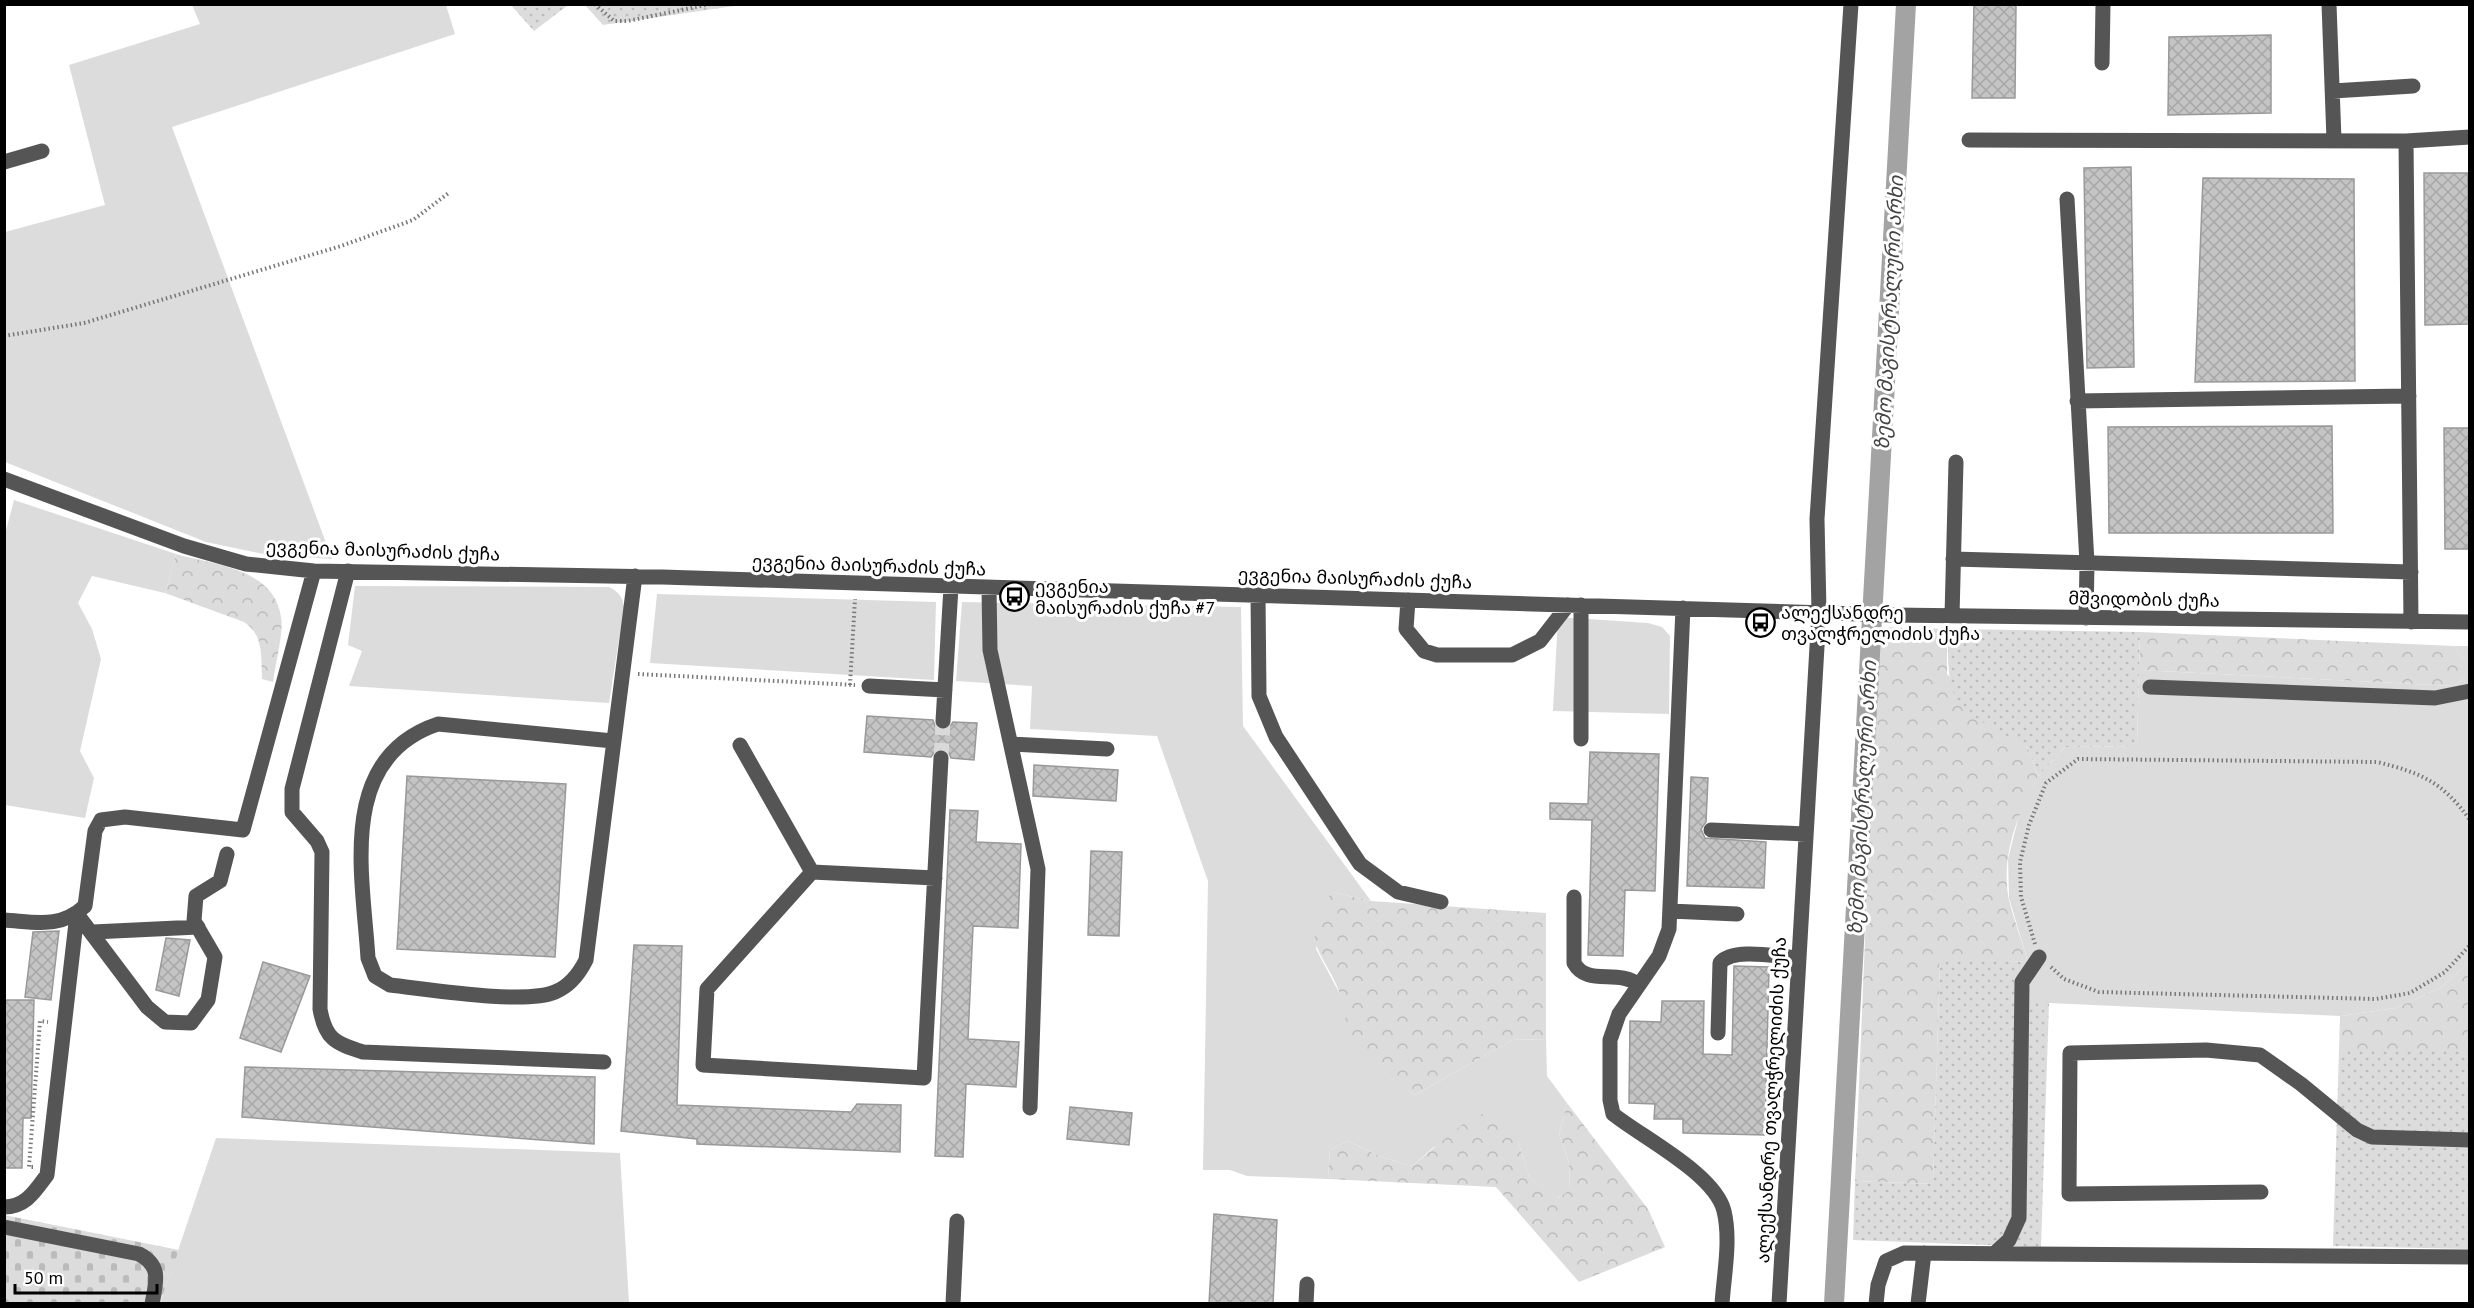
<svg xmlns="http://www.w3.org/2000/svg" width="2474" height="1308" viewBox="0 0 2474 1308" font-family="'PT Sans','Noto Sans Georgian',sans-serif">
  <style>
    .green { fill: #dcdcdc }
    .forest { fill: url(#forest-crowns) }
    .cemetery { fill: url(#cemetery-stones) }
    .garden { fill: url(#garden-dots) }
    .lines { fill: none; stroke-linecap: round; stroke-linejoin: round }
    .canal { stroke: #a3a3a3; stroke-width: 20 }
    .building { fill: url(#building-cross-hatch); stroke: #999; stroke-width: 1.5 }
    .minor-tunnel { stroke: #d9d9d9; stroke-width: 15; stroke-dasharray: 15 8; stroke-linecap: butt }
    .path { stroke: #777; stroke-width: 4; stroke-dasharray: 1.5 3; stroke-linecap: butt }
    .minor { stroke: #555; stroke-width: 15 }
    .labels { text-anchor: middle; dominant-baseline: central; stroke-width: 6; stroke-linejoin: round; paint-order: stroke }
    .street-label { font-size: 18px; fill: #000; stroke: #fff }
    .poi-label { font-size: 18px; fill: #000; stroke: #fff; text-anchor: start }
    .water-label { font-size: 20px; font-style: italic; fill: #444; stroke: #fff }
  </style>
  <defs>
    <pattern id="forest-crowns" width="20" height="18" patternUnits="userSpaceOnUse" patternTransform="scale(1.5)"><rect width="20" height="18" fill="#dcdcdc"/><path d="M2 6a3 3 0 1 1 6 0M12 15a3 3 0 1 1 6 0" fill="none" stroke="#bbb"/></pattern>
    <pattern id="cemetery-stones" width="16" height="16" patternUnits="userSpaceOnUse" patternTransform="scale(1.5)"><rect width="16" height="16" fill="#dcdcdc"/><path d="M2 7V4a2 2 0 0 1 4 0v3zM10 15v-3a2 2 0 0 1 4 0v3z" fill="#bbb"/></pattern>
    <pattern id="garden-dots" width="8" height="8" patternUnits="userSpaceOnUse" patternTransform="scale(1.5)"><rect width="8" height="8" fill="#dcdcdc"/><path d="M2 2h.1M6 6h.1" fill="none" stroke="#bbb" stroke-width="1.8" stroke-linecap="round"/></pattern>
    <pattern id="building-cross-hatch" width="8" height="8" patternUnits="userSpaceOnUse" patternTransform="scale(1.5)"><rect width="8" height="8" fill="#c4c4c4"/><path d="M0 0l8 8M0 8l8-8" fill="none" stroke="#a7a7a7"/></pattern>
  </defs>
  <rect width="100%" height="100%" fill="#fff"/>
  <path class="green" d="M192 5H446L455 34 172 127 332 559 268 555 206 542 5 462V232L105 205 69 65 200 24Z
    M14 500 176 554 165 593 92 576 78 603 92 629 101 659 80 751 94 778 85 818 5 805 4 538Z
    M355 586 609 587C619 592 622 596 624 607L609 703 349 686 362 651 348 645Z
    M657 594 936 602 934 680 650 663Z
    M962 602 1241 607 1243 726 1371 901 1332 892 1316 949 1342 998 1351 1039 1385 1073 1415 1095 1512 1040 1546 1039 1547 1076 1567 1103 1559 1134 1569 1163 1570 1191 1557 1198 1529 1177 1518 1141 1434 1147 1412 1166 1381 1157 1348 1141 1330 1150 1328 1179 1247 1176 1230 1170H1203L1208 881 1157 736 1030 729 1032 686 956 681Z
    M1558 617 1648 623 1662 627 1670 636 1669 714 1553 711Z
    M2454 646H2469V962L2442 987 2396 1008 2340 1016 2026 1002 2028 962 2009 898 2008 859 2021 807 2038 776 2065 747 2137 746 2139 670 2454 686 2465 677V662Z
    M216 1138 620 1153 629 1303 160 1304Z"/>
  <path class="forest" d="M176 554C214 565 274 568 281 617 284 633 275 665 273 682L262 679C261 656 264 635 244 622L165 593Z
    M1878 627 1947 629V674L2000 731 2028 748 2038 776C2018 812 2000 857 2009 900 2014 920 2022 941 2028 962L1940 959 1933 1184 1855 1181Z
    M2140 632 2454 646 2465 662V677L2454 686 2139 670Z
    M1332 892 1371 901 1546 913V1039L1512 1040 1415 1095C1393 1079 1368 1063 1352 1041 1345 1031 1346 1012 1342 1001 1330 954 1293 946 1332 892Z
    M2469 962V1050H2339L2340 1016 2396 1008 2442 987Z
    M1567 1103 1648 1209 1665 1247 1579 1282 1496 1187 1328 1179 1330 1150 1348 1141 1381 1157 1412 1166 1468 1120 1494 1109 1518 1141 1529 1177 1558 1198 1570 1190 1569 1163 1559 1134Z"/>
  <path class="cemetery" d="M4 1215 179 1250 160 1303H5Z"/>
  <path class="garden" d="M511 5H568L534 31Z
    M585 5H741L603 25Z
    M1948 629 2140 632 2137 746 2065 747 2038 776 2028 748C1959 706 1946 717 1948 629Z
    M1940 958 2028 962 2026 1002H2049L2041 1247 1853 1240 1855 1181 1933 1184Z
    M2339 1050H2469V1249L2333 1246Z"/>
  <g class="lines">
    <path class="canal" d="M1834 1304 1906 4"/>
  </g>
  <path class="building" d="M1974 4H2016L2015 98H1972Z
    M2271 35V113L2168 115 2169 37Z
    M2131 167 2134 367 2087 368 2084 168Z
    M2424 173H2468L2469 324 2425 325Z
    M2203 178 2354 179 2355 381 2195 382Z
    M2332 426 2333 533H2109L2108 427Z
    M2444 428H2469V549H2445Z
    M867 716 933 720 935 726 942 731 948 729 953 722 977 723 974 760 951 758 949 753 942 748 936 750 931 757 864 752Z
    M1590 752 1659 754 1655 891 1625 890 1623 956 1588 955 1592 820 1550 819V803L1588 804Z
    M1034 765 1118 770 1116 801 1033 796Z
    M407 776 566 784 555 957 397 949Z
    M1691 777 1708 778 1706 822 1701 829 1705 838 1766 842 1764 888 1687 886Z
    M950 810 978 811 976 842 1021 844 1018 928 973 926 968 1039 1019 1042 1016 1087 966 1084 963 1157 935 1156Z
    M1091 851 1122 852 1119 936 1088 935Z
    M59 931 51 1000 25 997 33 932Z
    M166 938 190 940 179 996 156 990Z
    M634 945 682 946 677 1105 851 1112 857 1104 901 1105 900 1152 697 1144V1139L621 1131Z
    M263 962 310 976 281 1052 240 1038Z
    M1734 966 1769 967 1765 1135 1683 1133V1119H1654L1655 1104 1629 1103 1630 1021 1661 1022 1662 1001H1704L1703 1054 1732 1055Z
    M4 1000H34L31 1118H23L22 1168H4Z
    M245 1067 595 1077 594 1144 242 1117Z
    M1070 1107 1132 1113 1129 1145 1067 1139Z
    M1214 1214 1277 1220 1273 1304H1209Z"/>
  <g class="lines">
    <path class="minor-tunnel" d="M941 758 943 721"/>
    <path class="path" d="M595 4 614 21H628L710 4
      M4 336 84 323 341 246 413 220 450 192
      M638 674 855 685
      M850 685 855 599
      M2035 944 2021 897 2020 862 2029 825 2046 783 2078 759 2377 762C2421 773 2442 781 2470 820
      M2051 967 2064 979 2099 992 2376 999 2410 993 2445 972 2470 945
      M33 1167H29L40 1021 48 1022"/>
    <path class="minor" d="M2329 4 2334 140
      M2102 63 2103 4
      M2333 91 2413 86
      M1969 140 2406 141 2470 137
      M2406 141 2411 622
      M4 162 42 151
      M2067 199 2087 563 2086 618
      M2077 401 2409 396
      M4 479 184 546 246 564 314 571 662 577 1892 615 2470 622
      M1953 559 2411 572
      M348 571 292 789V812L317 841 322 852 320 1009C325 1038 334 1043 363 1052L604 1062
      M989 588 990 650 1038 869 1030 1108
      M1258 595 1259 696 1276 737 1360 864 1398 892 1441 902
      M1408 600 1406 629 1424 651 1437 655H1512L1540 641 1568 605
      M1581 605V739
      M1683 608 1669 929 1659 956 1619 1014 1610 1040V1100L1613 1114C1643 1138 1715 1174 1724 1211 1731 1240 1724 1274 1722 1304
      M1952 616 1956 462
      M869 686 945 690
      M2150 687 2435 698 2470 691
      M943 721 951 587
      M613 741 438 724C336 758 363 876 368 958L375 976 390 985C427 989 524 1005 555 992 570 986 579 974 586 960L635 576
      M1011 744 1107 749
      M740 745 812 872
      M1711 830 1806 834
      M935 878 812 872 707 989 703 1065 924 1078 941 758
      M1574 897V963C1587 987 1618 968 1639 985
      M1670 911 1737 914
      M77 914 147 1007 165 1022 191 1023 208 1000 215 957 194 921 196 896 220 881 227 854
      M4 920C36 922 60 929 85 906L95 831 101 820 125 817 243 830 314 571
      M93 932 198 927
      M1718 1033 1720 963C1733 947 1779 957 1799 958
      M2261 1192 2069 1194 2070 1053 2206 1050 2260 1055 2301 1084 2357 1130 2372 1137 2470 1140
      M4 1207C26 1207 35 1191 47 1175L77 914
      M4 1227 139 1254C162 1266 156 1282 152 1304
      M1996 1252 2009 1240 2019 1218 2022 982 2039 957
      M953 1304 957 1221
      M1306 1304 1307 1284
      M1779 1304 1819 612 1817 519 1851 4
      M1876 1304 1878 1285 1886 1261 1904 1253 2470 1257
      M1918 1304 1924 1253"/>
  </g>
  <defs>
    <symbol id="bus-ring" viewBox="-11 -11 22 22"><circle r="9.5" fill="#fff" stroke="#000" stroke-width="1.5"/><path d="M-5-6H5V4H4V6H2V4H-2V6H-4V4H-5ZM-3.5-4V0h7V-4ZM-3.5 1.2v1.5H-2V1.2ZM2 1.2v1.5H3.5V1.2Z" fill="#000"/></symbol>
  </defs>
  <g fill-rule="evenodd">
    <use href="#bus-ring" x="998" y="580" width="33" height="33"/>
    <use href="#bus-ring" x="1744" y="606" width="33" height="33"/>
  </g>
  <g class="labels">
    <g class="street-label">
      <text transform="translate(383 550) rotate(2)">ევგენია მაისურაძის ქუჩა</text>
      <text transform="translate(869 565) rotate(2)">ევგენია მაისურაძის ქუჩა</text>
      <text transform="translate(1355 578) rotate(2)">ევგენია მაისურაძის ქუჩა</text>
      <text transform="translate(2144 599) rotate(1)">მშვიდობის ქუჩა</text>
      <text transform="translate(1771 1100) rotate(-87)">ალექსანდრე თვალჭრელიძის ქუჩა</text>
    </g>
    <g class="poi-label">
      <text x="1035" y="586">ევგენია<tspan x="1035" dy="21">მაისურაძის ქუჩა #7</tspan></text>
      <text x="1781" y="612">ალექსანდრე<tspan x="1781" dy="21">თვალჭრელიძის ქუჩა</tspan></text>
    </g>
    <g class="water-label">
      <text transform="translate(1889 313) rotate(-87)">ზემო მაგისტრალური არხი</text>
      <text transform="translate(1862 798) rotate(-87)">ზემო მაგისტრალური არხი</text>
    </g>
  </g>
  <rect width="2474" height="1308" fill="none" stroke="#000000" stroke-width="12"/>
  <path d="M15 1284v9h142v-9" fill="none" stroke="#000000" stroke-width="3"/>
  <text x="24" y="1284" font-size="18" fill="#000000" stroke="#ffffff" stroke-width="4.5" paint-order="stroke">50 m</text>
</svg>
